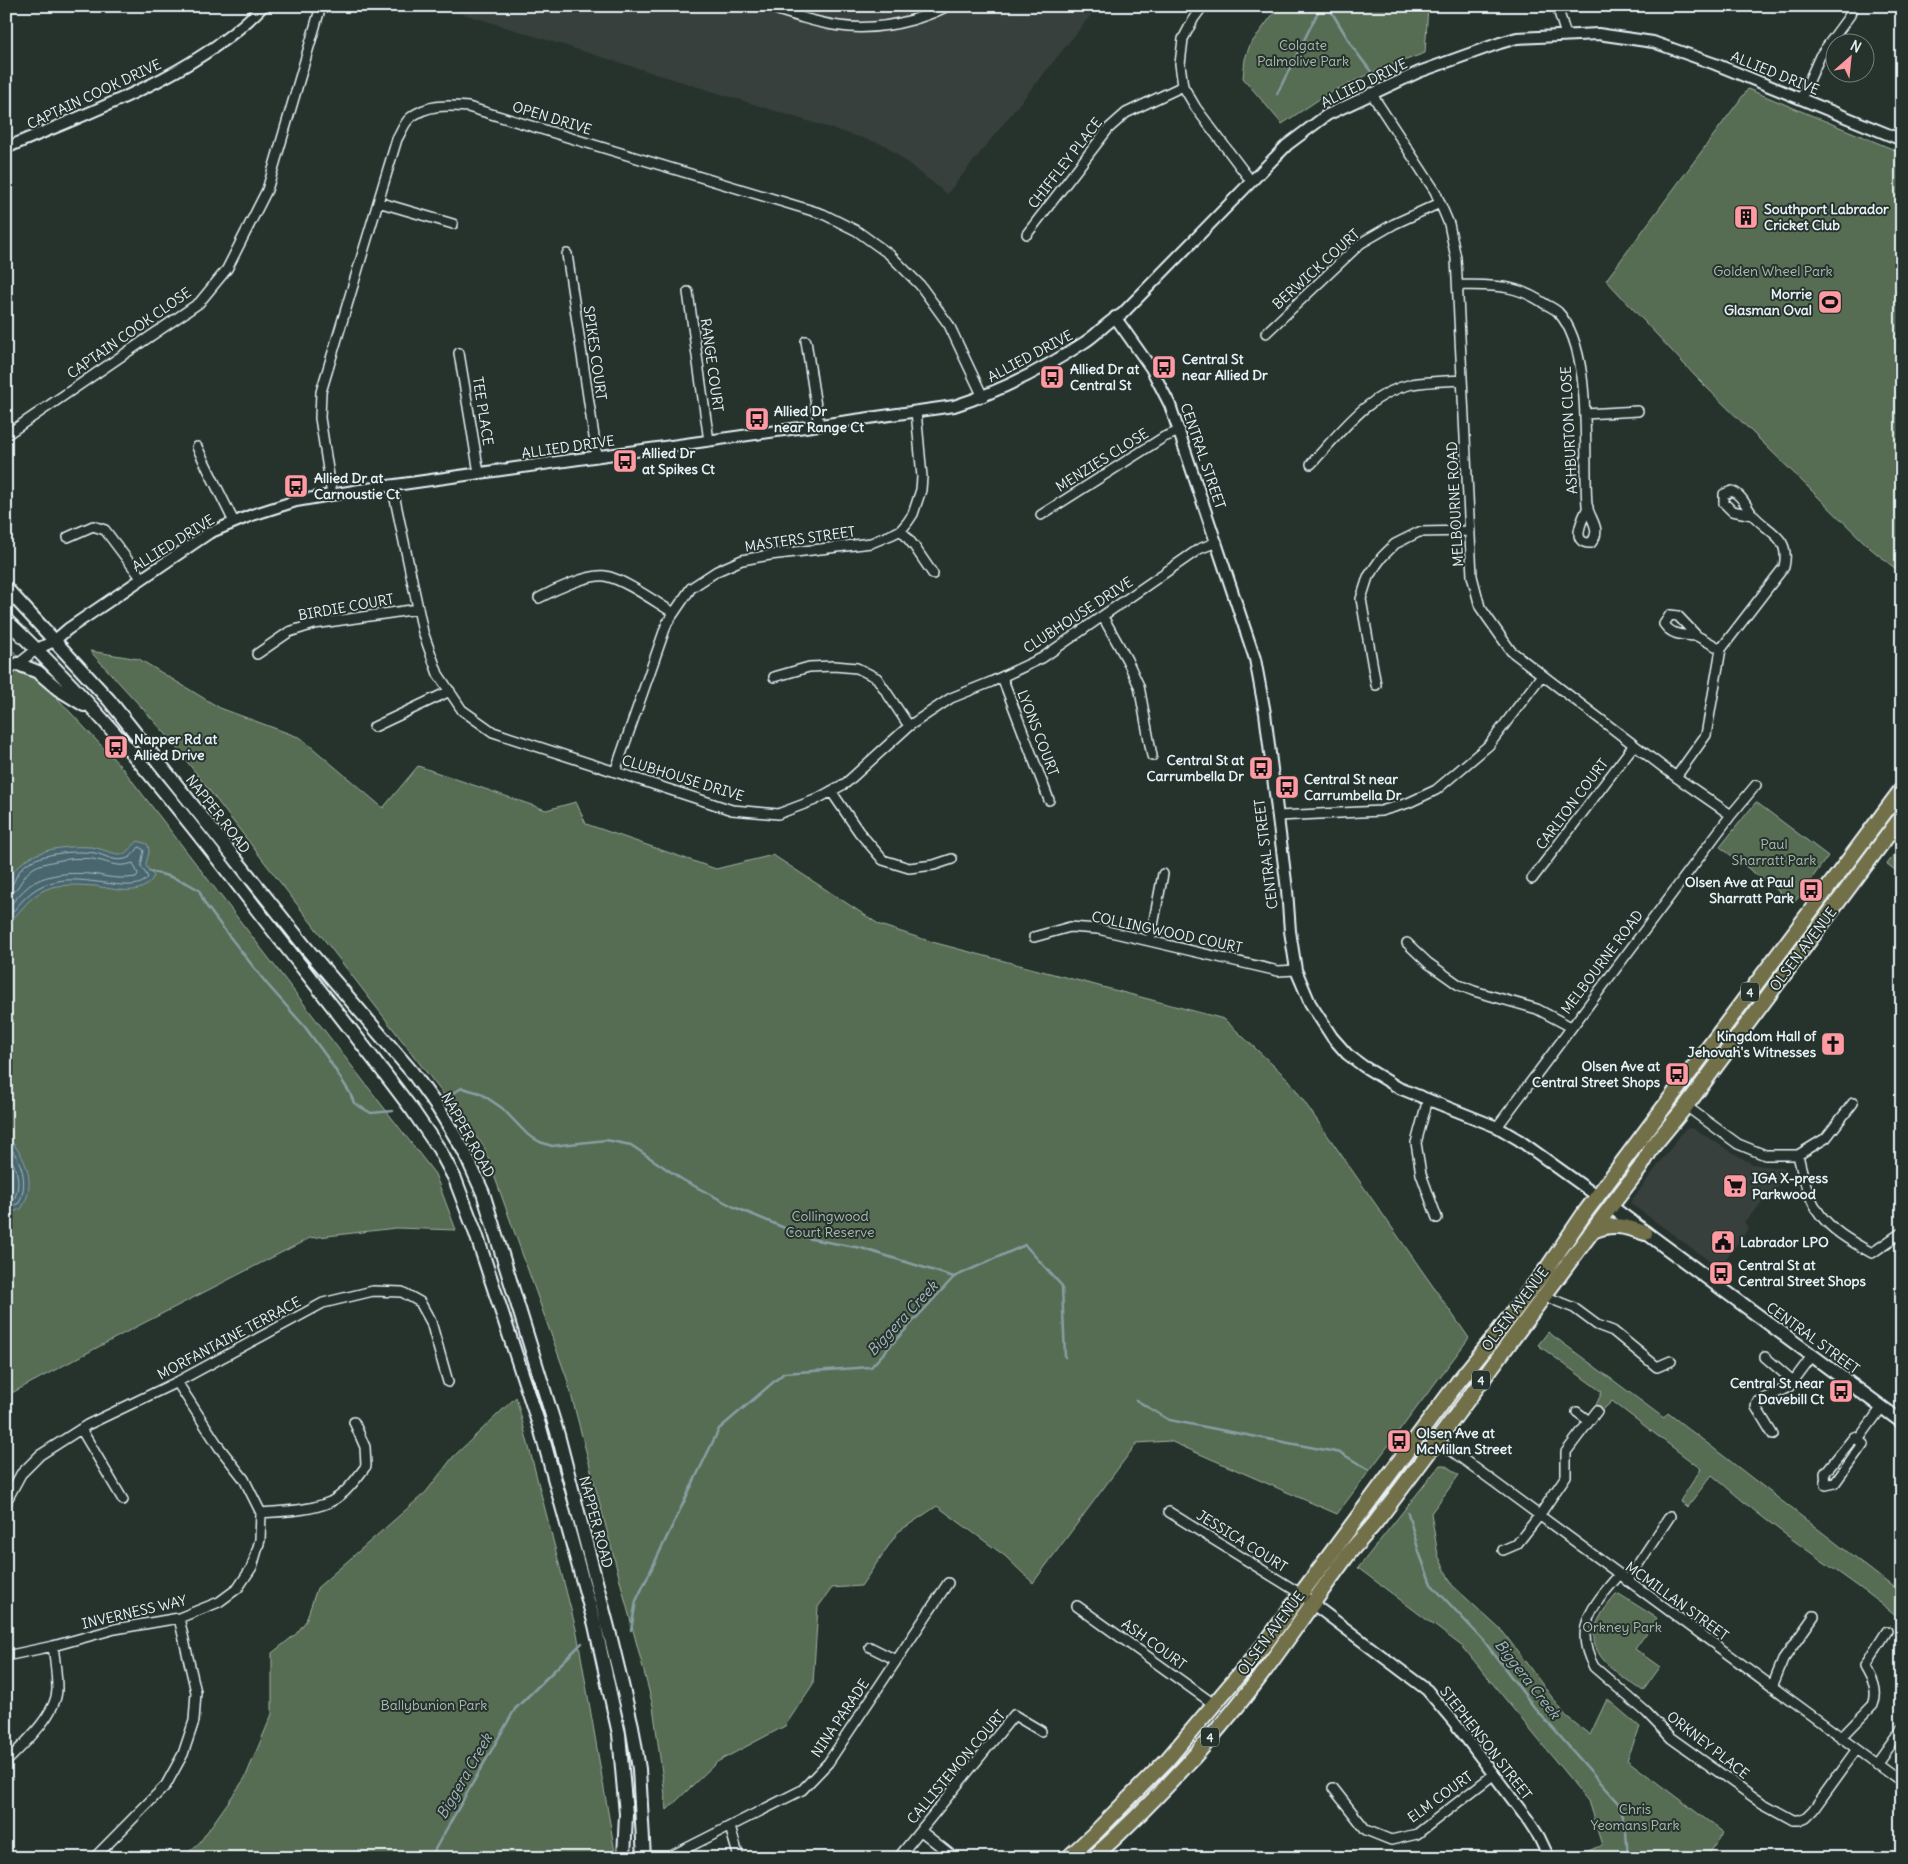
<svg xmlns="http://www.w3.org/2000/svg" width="1908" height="1864" viewBox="0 0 1908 1864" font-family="Delius,sans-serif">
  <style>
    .built { fill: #393f3d }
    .green { fill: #576d52; stroke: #a0afa5 }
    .water { fill: #48666e; stroke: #889ea5 }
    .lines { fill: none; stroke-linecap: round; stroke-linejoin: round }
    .shore { stroke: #a8b9c1; stroke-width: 1 }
    .stream { stroke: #889ea5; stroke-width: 2.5 }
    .minor-casing { stroke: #e8f1f8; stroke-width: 12 }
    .tertiary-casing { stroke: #e8f1f8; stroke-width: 14 }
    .secondary-casing { stroke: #e8f1f8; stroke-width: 16 }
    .primary-casing { stroke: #e8f1f8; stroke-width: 18 }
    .minor { stroke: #26332d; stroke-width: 9 }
    .tertiary { stroke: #26332d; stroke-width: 10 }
    .secondary { stroke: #26332d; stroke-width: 12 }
    .primary { stroke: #716f4a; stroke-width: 14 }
    .labels { text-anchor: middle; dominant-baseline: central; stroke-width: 4; stroke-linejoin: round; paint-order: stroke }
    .shield { fill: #26332d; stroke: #aeb8bb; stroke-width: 1 }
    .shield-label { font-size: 12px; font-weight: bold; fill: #e8f1f8 }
    .park-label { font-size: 14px; fill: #aebcb6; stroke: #26332d }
    .street-label { font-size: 14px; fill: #e8f1f8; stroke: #26332d }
    .poi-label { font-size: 14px; font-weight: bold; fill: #e8f1f8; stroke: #26332d; text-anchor: start }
    .water-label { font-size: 15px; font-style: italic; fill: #a8b9c1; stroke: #26332d }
  </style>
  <rect width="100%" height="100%" fill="#26332d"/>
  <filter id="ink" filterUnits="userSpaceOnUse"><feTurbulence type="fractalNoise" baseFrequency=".02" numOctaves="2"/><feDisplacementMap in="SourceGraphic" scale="10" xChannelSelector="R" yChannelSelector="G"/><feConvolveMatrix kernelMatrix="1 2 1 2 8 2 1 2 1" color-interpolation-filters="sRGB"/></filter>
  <g filter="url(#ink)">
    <path class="built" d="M438 6H1098L947 194 885 145Z
      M1692 1128 1752 1164 1786 1169 1787 1177 1744 1222 1749 1228 1719 1268 1630 1203 1685 1129Z"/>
    <path class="green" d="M1279 6H1428L1425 53 1376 71 1327 94 1282 124 1243 78 1245 59 1250 45Z
      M1748 89 1902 153V574L1870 548 1697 378 1606 280Z
      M6 643 123 769 435 1174 456 1230 396 1228 310 1238 136 1327 6 1396Z
      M90 651 139 659 220 708 301 738 383 808 418 766 546 810 576 802 586 824 716 869 773 855 880 925 932 942 1224 1019 1289 1080 1469 1338 1337 1514 1170 1441 1137 1443 1033 1583 1005 1556 937 1506 898 1532 861 1586 832 1588 818 1607 813 1684 785 1726 717 1762 667 1810 653 1706 567 1379 484 1147 165 733Z
      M1756 802 1828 856 1794 903 1720 847Z
      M1895 854 1902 859V875L1887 864Z
      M1548 1332 1664 1418 1668 1413 1902 1594V1620C1858 1584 1810 1554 1765 1519 1747 1505 1730 1490 1712 1475L1687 1507 1680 1501 1701 1469 1612 1401 1603 1410 1596 1405 1602 1392 1538 1345Z
      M516 1397 577 1633 616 1858H182L200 1842 245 1778 272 1714V1653L296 1634 306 1621 317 1588 426 1492 453 1457Z
      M1440 1465H1445L1459 1475 1431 1513 1438 1555 1452 1585 1503 1632 1566 1716 1590 1735 1607 1699 1640 1727 1627 1760 1724 1833 1706 1858H1572L1602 1845 1588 1801 1463 1647 1358 1568Z
      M1619 1594 1657 1618 1635 1649 1660 1667 1643 1691C1618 1673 1579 1653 1600 1617 1604 1609 1610 1602 1616 1595Z"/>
    <path class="water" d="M138 841 147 844C152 853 146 857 146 866L154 876C143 898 114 889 95 886 81 885 65 884 52 887 31 893 20 912 6 927 6 919 4 891 6 885 19 851 58 845 91 847 102 848 112 855 124 854Z
      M6 1136C26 1155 38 1184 21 1209L6 1214Z"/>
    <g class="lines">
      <path class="shore" d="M6 888 12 885C15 880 17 873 22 868 35 853 76 850 95 853 105 855 114 862 125 859 131 858 135 852 139 847L144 850 141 866 148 877C140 891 110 883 97 882 82 880 64 878 50 883 30 888 19 905 6 920
        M6 894C23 893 19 870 43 864 59 860 74 857 92 859 109 861 115 869 133 863L138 874 136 877C122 879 112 878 98 875 77 872 49 872 30 885 21 892 14 901 6 910
        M6 1143C22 1160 29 1181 19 1203L6 1209
        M6 1152C17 1166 22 1183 14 1199L6 1202"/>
      <path class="stream" d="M1328 6 1354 49 1375 77
        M1277 94 1321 6
        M1896 862 1902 866
        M149 871 168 876 187 883 199 890 205 904 226 932 267 984 305 1027 329 1060 350 1093 354 1103 371 1113 393 1111
        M453 1093 462 1088 480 1093 502 1108 528 1135 540 1142 552 1146 606 1140 631 1145 683 1180 734 1207 811 1239 861 1248 954 1277
        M1136 1400 1169 1420 1341 1453 1369 1470
        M1408 1513 1419 1552 1431 1584 1484 1641 1534 1707 1618 1802 1626 1832 1628 1858
        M631 1630 636 1601 719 1429 784 1373 871 1367 954 1277 1025 1245 1062 1286 1065 1357
        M430 1858 515 1709 582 1643"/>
      <defs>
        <path id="minor" d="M766 6C820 24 855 36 912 20 924 16 936 13 947 6
          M1203 6 1194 18 1183 39 1180 64 1183 86 1196 108 1251 181
          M1557 6 1566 35
          M1371 93 1435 191 1449 224 1456 258 1472 576 1480 607 1511 651 1676 777 1731 815
          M1801 99 1820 56 1850 15 1852 6
          M378 202 453 224
          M1027 234 1108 129 1126 113 1183 86
          M567 254 597 457
          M1458 285C1492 286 1515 283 1545 304 1549 306 1555 309 1558 312 1594 350 1583 454 1587 505 1589 519 1603 529 1591 543 1569 544 1583 518 1588 507
          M688 292 709 441
          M1266 333 1361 243 1394 224 1440 203
          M806 341 819 426
          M459 353 479 473
          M1585 414 1638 411
          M6 435 199 303 227 269 267 190 321 6
          M197 447 234 522
          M1311 464C1341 432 1367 394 1412 384 1428 381 1446 381 1462 380
          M392 485 423 632 438 674 462 710 493 732 732 810 778 814 815 800 846 783 909 726 951 698 991 682 1042 658 1199 549 1217 542
          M332 495 320 418 321 392 397 139C401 133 404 123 410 118 427 104 448 105 468 107L823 214 857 231 889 254 920 285 949 325 983 397
          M1041 515 1164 437 1180 431
          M901 530 914 546 933 574
          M68 537 93 526 105 530 142 579
          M539 598C554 590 588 574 605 576 624 579 657 603 674 613
          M1103 617 1127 660 1139 686 1152 756
          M1697 636C1684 635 1672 636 1664 624L1670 615 1678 616 1697 636 1721 649
          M257 654 289 632 314 624 418 609
          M6 672 18 664 37 649
          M774 677 809 667 834 666 857 668 877 678 909 726
          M1002 677 1049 800
          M1376 685 1361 599 1368 577 1382 557 1395 544 1419 532 1470 531
          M374 727 450 691
          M615 772 667 623 691 588 717 571 742 560 770 555 871 543 893 534 901 530 907 523 913 514 921 490 922 477 916 411
          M1676 777 1706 735 1721 649 1784 567C1791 536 1768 533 1752 514 1746 506 1742 495 1732 491L1724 494V503L1732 511 1753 515
          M831 791 859 832 883 860 909 868 934 865 952 859
          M1278 816 1381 811 1408 803 1436 790 1489 745 1542 675
          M1532 879 1634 745
          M1034 937 1070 927 1098 929 1278 971 1296 970
          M1150 941 1163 874
          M1407 943 1428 963 1459 985 1474 991 1537 1009 1571 1027
          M1428 1099 1416 1143 1421 1174 1437 1218
          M1686 1106 1738 1144 1765 1155H1798L1826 1138 1853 1103
          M1497 1127 1731 815 1756 785
          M1798 1155C1811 1213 1821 1225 1872 1253L1901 1233
          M1544 1296 1574 1308 1597 1325 1613 1331 1657 1367 1671 1361
          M1765 1357 1794 1382
          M1577 1412 1589 1421
          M81 1429 123 1500
          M1773 1435 1756 1407 1757 1402 1789 1387 1812 1356
          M1437 1440 1902 1782
          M1858 1440 1854 1437 1825 1473 1826 1485 1835 1483 1863 1444 1858 1440 1882 1407
          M6 1507 7 1500 21 1474 40 1455 87 1425 177 1382 323 1303 373 1291 402 1292 420 1302 431 1322 448 1382
          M1169 1512 1301 1594 1313 1604
          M261 1513C284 1511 309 1511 330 1502 345 1495 357 1478 366 1466L365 1447 354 1422
          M1503 1550 1517 1544 1539 1516 1566 1476V1452L1597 1411
          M1619 1575C1594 1604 1572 1628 1594 1667L1646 1712 1671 1738 1762 1803 1793 1820H1799L1806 1817 1813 1810 1857 1749
          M1627 1581 1670 1516
          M1077 1606 1215 1705
          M870 1647 896 1660
          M6 1656 53 1646 115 1629 179 1618 219 1602 238 1588 252 1567 260 1540 261 1513 244 1479 219 1447 177 1382
          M1772 1687 1783 1660 1814 1616
          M1841 1738 1873 1705C1879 1691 1872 1678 1865 1666L1887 1631
          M6 1762C23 1745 57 1714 57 1689 57 1675 55 1660 53 1646
          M1876 1764 1902 1728
          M1333 1788 1366 1830 1391 1840 1417 1834 1493 1775
          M730 1827 739 1858
          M921 1831 955 1858
          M94 1858 166 1785 183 1754 194 1721 196 1692 179 1618
          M667 1858 802 1790 828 1763 948 1583
          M898 1858 1014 1715 1041 1731
          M1898 1858 1902 1853"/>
        <path id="tertiary" d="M6 148C92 111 197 75 263 6
          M1115 317 1151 368 1170 405 1255 659 1265 713 1287 890 1290 931 1296 970 1310 1003 1332 1037 1347 1054 1363 1066 1399 1088 1497 1127 1519 1140 1597 1196
          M37 649 54 641 68 629 209 533 252 515 296 501 360 490 954 406C1001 391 1044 369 1085 342 1098 334 1107 321 1122 314L1287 145 1327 115 1419 72 1500 43 1517 38 1598 34 1653 42 1715 64 1902 140
          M1313 1604 1427 1690 1454 1722 1528 1820 1539 1837 1549 1858"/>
        <path id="secondary" d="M6 588 109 700 307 949 412 1072 438 1108 464 1151 483 1193 558 1435 611 1639 632 1726 639 1769 644 1858
          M6 620C100 708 180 809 258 911 310 978 363 1044 413 1111L439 1149 455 1179 476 1234 541 1431 595 1625 619 1734 626 1814 624 1858
          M18 664 38 672 58 689 84 705
          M1610 1206 1902 1422"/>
        <path id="primary" d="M1591 1232C1611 1222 1625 1226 1645 1233
          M1068 1858 1095 1833 1167 1760 1265 1644 1301 1594 1458 1382 1492 1340 1548 1267 1584 1214 1902 789
          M1093 1858C1151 1805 1205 1748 1253 1686 1286 1643 1316 1597 1349 1553 1357 1543 1367 1533 1375 1523 1465 1406 1550 1285 1640 1168L1653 1146 1686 1106 1902 816"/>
      </defs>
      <use href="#minor" class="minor-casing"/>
      <use href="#tertiary" class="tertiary-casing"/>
      <use href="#secondary" class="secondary-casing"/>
      <use href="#primary" class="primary-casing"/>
      <use href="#minor" class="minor"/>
      <use href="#tertiary" class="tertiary"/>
      <use href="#secondary" class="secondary"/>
      <use href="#primary" class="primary"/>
    </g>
  </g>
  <defs>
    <symbol id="building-square" viewBox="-11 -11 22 22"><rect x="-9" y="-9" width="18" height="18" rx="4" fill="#ff9aa2" stroke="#26332d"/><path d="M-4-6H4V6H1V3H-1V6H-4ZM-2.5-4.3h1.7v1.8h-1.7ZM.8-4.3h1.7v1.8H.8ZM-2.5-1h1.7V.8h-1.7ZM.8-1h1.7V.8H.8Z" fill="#111"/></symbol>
    <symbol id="stadium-square" viewBox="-11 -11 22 22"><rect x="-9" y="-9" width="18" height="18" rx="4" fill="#ff9aa2" stroke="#26332d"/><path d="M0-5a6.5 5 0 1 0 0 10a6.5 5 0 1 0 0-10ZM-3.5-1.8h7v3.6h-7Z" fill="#111"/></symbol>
    <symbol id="bus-square" viewBox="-11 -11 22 22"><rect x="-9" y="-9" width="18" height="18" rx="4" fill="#ff9aa2" stroke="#26332d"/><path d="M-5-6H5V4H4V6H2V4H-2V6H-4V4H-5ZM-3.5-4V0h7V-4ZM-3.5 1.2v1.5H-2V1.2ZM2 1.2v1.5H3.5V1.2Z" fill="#111"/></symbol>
    <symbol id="church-square" viewBox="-11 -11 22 22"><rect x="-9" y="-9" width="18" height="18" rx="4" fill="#ff9aa2" stroke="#26332d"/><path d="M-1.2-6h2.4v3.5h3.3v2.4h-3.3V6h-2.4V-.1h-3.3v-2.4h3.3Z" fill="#111"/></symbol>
    <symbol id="supermarket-square" viewBox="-11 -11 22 22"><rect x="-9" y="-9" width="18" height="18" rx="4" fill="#ff9aa2" stroke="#26332d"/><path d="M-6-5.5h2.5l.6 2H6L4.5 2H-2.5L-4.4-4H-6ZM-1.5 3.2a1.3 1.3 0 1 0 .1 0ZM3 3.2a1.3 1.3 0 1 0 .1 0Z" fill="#111"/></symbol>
    <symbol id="civic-square" viewBox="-11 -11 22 22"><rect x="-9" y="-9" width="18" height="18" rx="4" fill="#ff9aa2" stroke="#26332d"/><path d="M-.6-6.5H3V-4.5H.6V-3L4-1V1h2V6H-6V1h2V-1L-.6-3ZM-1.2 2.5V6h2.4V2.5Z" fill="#111"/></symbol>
  </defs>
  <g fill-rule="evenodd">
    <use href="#building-square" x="1732" y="203" width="28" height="28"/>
    <use href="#stadium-square" x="1816" y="288" width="28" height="28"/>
    <use href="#bus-square" x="1150" y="353" width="28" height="28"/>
    <use href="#bus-square" x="1038" y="363" width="28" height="28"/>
    <use href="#bus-square" x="743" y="405" width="28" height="28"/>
    <use href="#bus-square" x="611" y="447" width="28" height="28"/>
    <use href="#bus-square" x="282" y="472" width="28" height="28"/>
    <use href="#bus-square" x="102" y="733" width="28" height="28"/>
    <use href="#bus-square" x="1247" y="754" width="28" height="28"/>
    <use href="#bus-square" x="1273" y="773" width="28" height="28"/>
    <use href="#bus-square" x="1797" y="876" width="28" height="28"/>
    <use href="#church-square" x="1819" y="1030" width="28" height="28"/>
    <use href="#bus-square" x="1663" y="1060" width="28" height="28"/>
    <use href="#supermarket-square" x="1721" y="1172" width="28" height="28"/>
    <use href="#civic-square" x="1709" y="1228" width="28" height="28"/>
    <use href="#bus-square" x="1707" y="1259" width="28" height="28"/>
    <use href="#bus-square" x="1827" y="1377" width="28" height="28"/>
    <use href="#bus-square" x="1385" y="1427" width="28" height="28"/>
  </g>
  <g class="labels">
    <g class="shield">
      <rect x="1741" y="982.5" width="18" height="19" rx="4"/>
      <rect x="1472" y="1370.5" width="18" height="19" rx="4"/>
      <rect x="1201" y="1727.5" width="18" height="19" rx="4"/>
    </g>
    <g class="shield-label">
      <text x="1750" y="992">4</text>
      <text x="1481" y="1380">4</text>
      <text x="1210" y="1737">4</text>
    </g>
    <g class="park-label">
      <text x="1303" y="45">Colgate<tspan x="1303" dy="16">Palmolive Park</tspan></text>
      <text x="1773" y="271">Golden Wheel Park</text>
      <text x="1774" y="844">Paul<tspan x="1774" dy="16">Sharratt Park</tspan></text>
      <text x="830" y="1216">Collingwood<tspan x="830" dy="16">Court Reserve</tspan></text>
      <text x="1622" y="1627">Orkney Park</text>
      <text x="434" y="1705">Ballybunion Park</text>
      <text x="1635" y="1809">Chris<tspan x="1635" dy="16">Yeomans Park</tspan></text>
    </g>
    <g class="street-label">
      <text transform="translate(1775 73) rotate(22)">ALLIED DRIVE</text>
      <text transform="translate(1364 83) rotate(-26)">ALLIED DRIVE</text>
      <text transform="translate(94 94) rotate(-25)">CAPTAIN COOK DRIVE</text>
      <text transform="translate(552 118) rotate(17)">OPEN DRIVE</text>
      <text transform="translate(1065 163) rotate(-52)">CHIFFLEY PLACE</text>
      <text transform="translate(1316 269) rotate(-42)">BERWICK COURT</text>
      <text transform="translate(129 333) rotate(-35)">CAPTAIN COOK CLOSE</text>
      <text transform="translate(595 353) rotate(82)">SPIKES COURT</text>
      <text transform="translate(1030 356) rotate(-28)">ALLIED DRIVE</text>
      <text transform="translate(712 365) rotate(82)">RANGE COURT</text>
      <text transform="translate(483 411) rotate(81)">TEE PLACE</text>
      <text transform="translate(1569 430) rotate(-93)">ASHBURTON CLOSE</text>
      <text transform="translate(568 447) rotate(-8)">ALLIED DRIVE</text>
      <text transform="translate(1203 456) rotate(71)">CENTRAL STREET</text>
      <text transform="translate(1102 460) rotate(-32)">MENZIES CLOSE</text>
      <text transform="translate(1455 504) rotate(-93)">MELBOURNE ROAD</text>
      <text transform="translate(800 539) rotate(-8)">MASTERS STREET</text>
      <text transform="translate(173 543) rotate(-32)">ALLIED DRIVE</text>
      <text transform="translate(346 607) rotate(-10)">BIRDIE COURT</text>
      <text transform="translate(1078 615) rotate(-33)">CLUBHOUSE DRIVE</text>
      <text transform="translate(1038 733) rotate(69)">LYONS COURT</text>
      <text transform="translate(683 778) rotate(17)">CLUBHOUSE DRIVE</text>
      <text transform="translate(1572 804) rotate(-53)">CARLTON COURT</text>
      <text transform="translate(218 814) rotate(52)">NAPPER ROAD</text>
      <text transform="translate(1266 854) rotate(-97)">CENTRAL STREET</text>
      <text transform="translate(1167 932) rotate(12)">COLLINGWOOD COURT</text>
      <text transform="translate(1803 949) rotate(-53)">OLSEN AVENUE</text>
      <text transform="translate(1602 962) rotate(-53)">MELBOURNE ROAD</text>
      <text transform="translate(468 1135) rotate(61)">NAPPER ROAD</text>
      <text transform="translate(1515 1309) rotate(-53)">OLSEN AVENUE</text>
      <text transform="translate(229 1338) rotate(-28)">MORFANTAINE TERRACE</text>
      <text transform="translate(1813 1338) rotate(36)">CENTRAL STREET</text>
      <text transform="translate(596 1522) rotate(75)">NAPPER ROAD</text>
      <text transform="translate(1242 1541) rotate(32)">JESSICA COURT</text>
      <text transform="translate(1677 1601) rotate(36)">MCMILLAN STREET</text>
      <text transform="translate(134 1612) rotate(-13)">INVERNESS WAY</text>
      <text transform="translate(1271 1633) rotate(-53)">OLSEN AVENUE</text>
      <text transform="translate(1154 1644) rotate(36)">ASH COURT</text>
      <text transform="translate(840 1718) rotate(-56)">NINA PARADE</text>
      <text transform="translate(1486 1743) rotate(52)">STEPHENSON STREET</text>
      <text transform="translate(1708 1745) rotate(38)">ORKNEY PLACE</text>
      <text transform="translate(956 1767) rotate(-50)">CALLISTEMON COURT</text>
      <text transform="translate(1440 1797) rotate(-36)">ELM COURT</text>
    </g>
    <g class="poi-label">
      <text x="1764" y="209">Southport Labrador<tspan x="1764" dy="16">Cricket Club</tspan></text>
      <text x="1812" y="294" text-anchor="end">Morrie<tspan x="1812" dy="16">Glasman Oval</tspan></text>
      <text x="1182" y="359">Central St<tspan x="1182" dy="16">near Allied Dr</tspan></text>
      <text x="1070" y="369">Allied Dr at<tspan x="1070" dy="16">Central St</tspan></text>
      <text x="774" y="411">Allied Dr<tspan x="774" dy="16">near Range Ct</tspan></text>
      <text x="642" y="453">Allied Dr<tspan x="642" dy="16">at Spikes Ct</tspan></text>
      <text x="314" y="478">Allied Dr at<tspan x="314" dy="16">Carnoustie Ct</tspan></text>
      <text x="134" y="739">Napper Rd at<tspan x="134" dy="16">Allied Drive</tspan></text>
      <text x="1244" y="760" text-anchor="end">Central St at<tspan x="1244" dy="16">Carrumbella Dr</tspan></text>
      <text x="1304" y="779">Central St near<tspan x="1304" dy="16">Carrumbella Dr</tspan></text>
      <text x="1794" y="882" text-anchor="end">Olsen Ave at Paul<tspan x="1794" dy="16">Sharratt Park</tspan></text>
      <text x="1816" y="1036" text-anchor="end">Kingdom Hall of<tspan x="1816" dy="16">Jehovah's Witnesses</tspan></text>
      <text x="1660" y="1066" text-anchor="end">Olsen Ave at<tspan x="1660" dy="16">Central Street Shops</tspan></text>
      <text x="1752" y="1178">IGA X-press<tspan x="1752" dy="16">Parkwood</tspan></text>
      <text x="1740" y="1242">Labrador LPO</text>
      <text x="1738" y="1265">Central St at<tspan x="1738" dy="16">Central Street Shops</tspan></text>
      <text x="1824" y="1383" text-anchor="end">Central St near<tspan x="1824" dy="16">Davebill Ct</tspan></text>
      <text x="1416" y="1433">Olsen Ave at<tspan x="1416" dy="16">McMillan Street</tspan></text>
    </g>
    <g class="water-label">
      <text transform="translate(902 1318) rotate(-47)">Biggera Creek</text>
      <text transform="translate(1528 1679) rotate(52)">Biggera Creek</text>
      <text transform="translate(464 1776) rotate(-60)">Biggera Creek</text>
    </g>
  </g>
  <rect width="1908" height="1864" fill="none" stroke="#26332d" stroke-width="25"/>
  <rect x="12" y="12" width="1883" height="1839" fill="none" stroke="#e8f1f8" stroke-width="2" filter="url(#ink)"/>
  <g transform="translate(1850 58) rotate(27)"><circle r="24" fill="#26332d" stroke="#747f7e"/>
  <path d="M0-4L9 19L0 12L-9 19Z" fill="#ff9aa2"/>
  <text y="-8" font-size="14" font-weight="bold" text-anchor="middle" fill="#e8f1f8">N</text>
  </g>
</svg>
